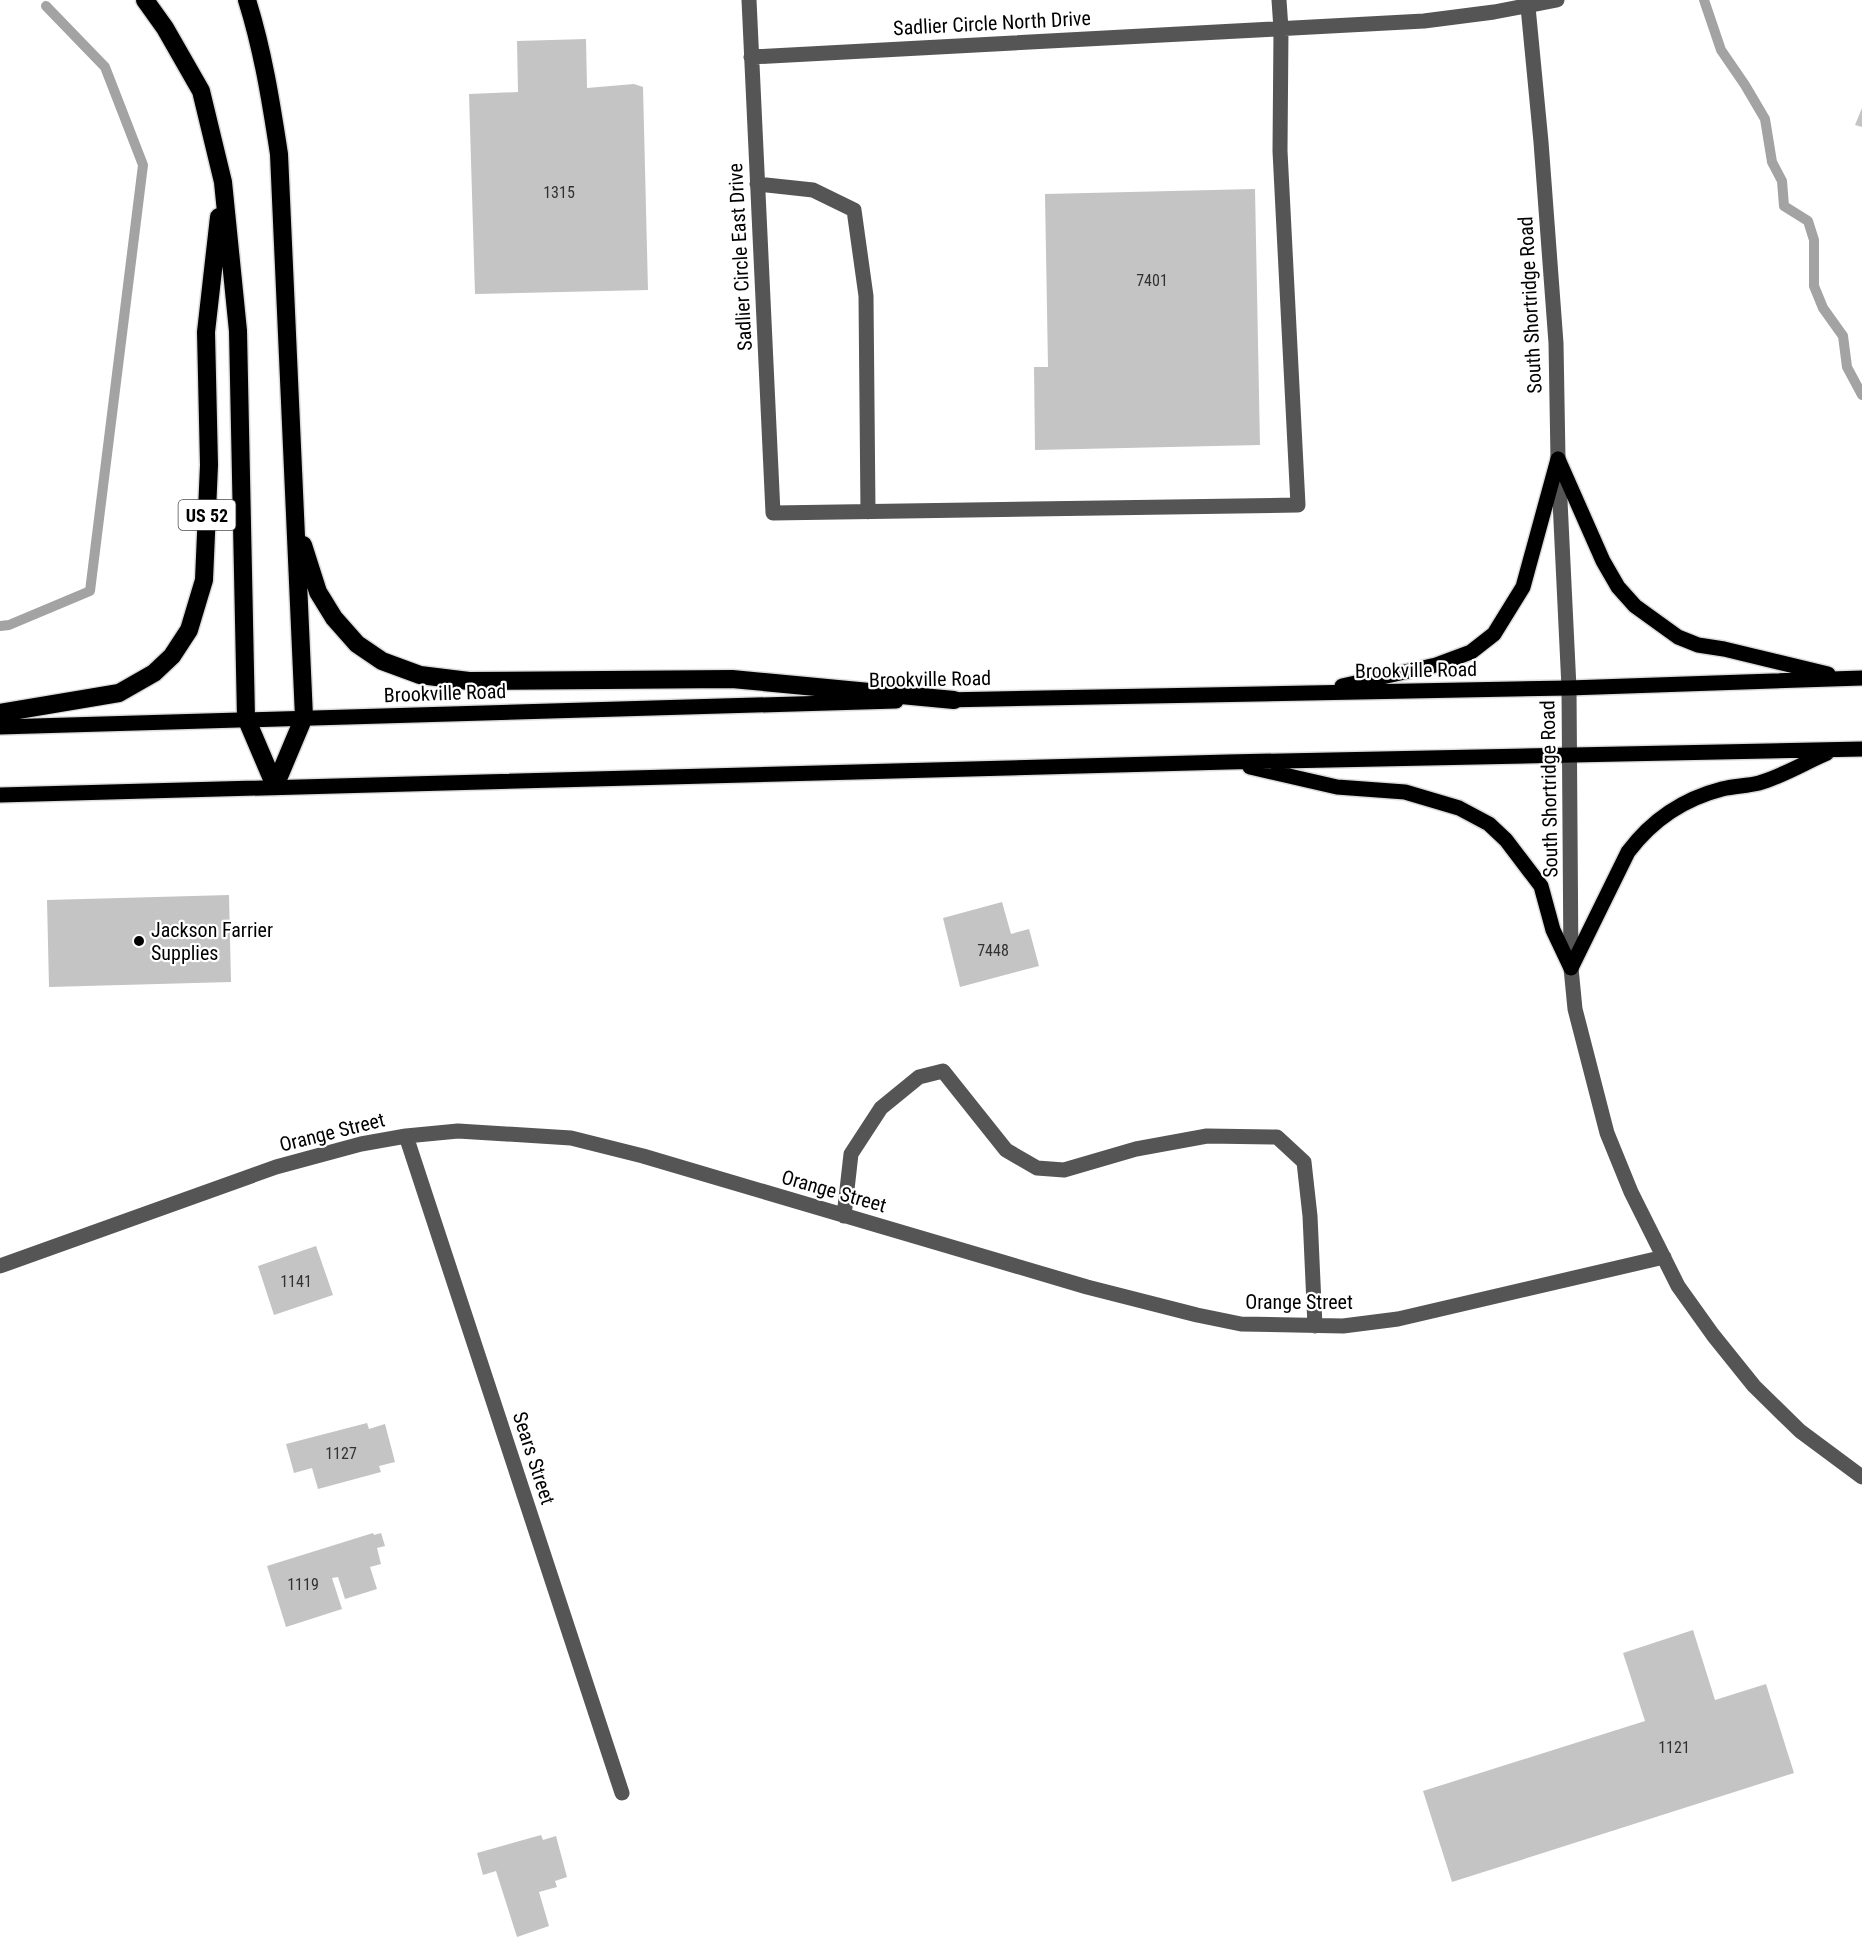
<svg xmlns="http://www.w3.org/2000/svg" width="1862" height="1946" viewBox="0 0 1862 1946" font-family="'Roboto Condensed',sans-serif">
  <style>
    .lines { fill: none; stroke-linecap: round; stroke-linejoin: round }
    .stream { stroke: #a3a3a3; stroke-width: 10 }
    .building { fill: #c4c4c4 }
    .major-casing { stroke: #dbdbdb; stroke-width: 18 }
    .highway-casing { stroke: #dbdbdb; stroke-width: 21 }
    .minor { stroke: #555; stroke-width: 15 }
    .major { stroke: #000; stroke-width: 15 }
    .highway { stroke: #000; stroke-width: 18 }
    .poi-dot { fill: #000; stroke: #fff; stroke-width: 2 }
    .labels { text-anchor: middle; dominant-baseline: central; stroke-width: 4.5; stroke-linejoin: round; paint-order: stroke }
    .number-label { font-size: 16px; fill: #313131 }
    .shield { fill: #fff; stroke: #4c4c4c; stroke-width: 1.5 }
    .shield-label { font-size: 18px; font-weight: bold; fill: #000 }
    .street-label { font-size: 20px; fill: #000; stroke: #fff }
    .poi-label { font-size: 20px; fill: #000; stroke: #fff; text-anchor: start }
  </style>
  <rect width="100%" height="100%" fill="#fff"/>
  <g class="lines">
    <path class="stream" d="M1704 0 1721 50 1745 85 1765 119 1772 162 1782 181 1784 206 1808 221 1814 240V286L1823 308 1843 336 1847 367 1862 395
      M0 626 9 625 90 591 143 165 105 67 46 6"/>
  </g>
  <path class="building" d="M586 39 587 88 634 84 643 87 648 290 475 294 469 94 518 92 517 41Z
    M1862 108V127L1855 125Z
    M1255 189 1260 445 1035 450 1034 367H1048L1045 194Z
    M229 895 231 982 49 987 47 900Z
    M1002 902 1011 934 1029 929 1039 966 960 987 943 918Z
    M316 1246 333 1295 274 1315 258 1266Z
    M367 1423 369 1429 385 1424 395 1462 379 1466 381 1472 318 1489 312 1468 294 1473 286 1444Z
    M373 1533 374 1535 381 1533 385 1546 377 1548 381 1564 370 1567 377 1589 345 1599 338 1577 332 1578 342 1609 286 1627 267 1566Z
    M1693 1630 1715 1700 1766 1684 1794 1773 1452 1882 1423 1791 1645 1721 1623 1653Z
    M541 1835 543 1840 556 1836 567 1877 555 1881 557 1887 539 1892 549 1926 517 1937 496 1871 483 1875 477 1853Z"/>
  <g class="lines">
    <defs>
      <path id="major" d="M1558 459 1603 561 1618 587 1635 606 1678 637 1698 645 1724 649 1828 674
        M1342 686 1436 665 1471 652 1494 634 1523 587 1558 459
        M944 700 1569 688 1862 678
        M0 727 896 701
        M1250 767 1337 787 1405 792 1459 808 1489 824 1506 840 1541 886 1553 930 1571 968
        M0 795 1228 762 1862 749
        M1571 968 1628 852C1652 820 1683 799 1722 789 1734 786 1747 786 1759 783 1781 777 1806 762 1827 753"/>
      <path id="highway" d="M145 0 165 28 201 91 223 182 238 331 246 718 275 786
        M247 0C263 51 271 102 279 154L304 717 275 786
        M303 545 318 592 334 618 357 644 382 661 420 675 469 681 732 679 954 700
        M0 713 119 693 154 673 172 656 189 630 204 580 209 465 206 332 219 217"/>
    </defs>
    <use href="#major" class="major-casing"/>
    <use href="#highway" class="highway-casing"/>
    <path class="minor" d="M749 0 773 513 1298 505 1280 151 1281 29 1279 0
      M1528 7 1541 142 1556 343 1558 459 1569 688 1571 968 1575 1009 1607 1133 1631 1192 1678 1286 1713 1335 1754 1386 1800 1431 1862 1477
      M751 57 1424 21 1494 12 1557 0
      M757 184 813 190 854 210 866 296 868 512
      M406 1136 622 1793
      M844 1216 851 1154 881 1108 919 1077 943 1071 1006 1150 1037 1168 1064 1170 1136 1149 1207 1136 1277 1137 1304 1162 1310 1216 1315 1326
      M0 1266 276 1167 361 1144 406 1136 458 1131 571 1138 643 1156 1087 1287 1197 1315 1241 1324 1343 1326 1398 1319 1664 1257"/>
    <use href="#major" class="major"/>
    <use href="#highway" class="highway"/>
  </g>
  <circle class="poi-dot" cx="139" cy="941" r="6"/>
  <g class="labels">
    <g class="number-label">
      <text x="559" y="192">1315</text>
      <text x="1152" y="280">7401</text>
      <text x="993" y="950">7448</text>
      <text x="296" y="1281">1141</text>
      <text x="341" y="1453">1127</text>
      <text x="303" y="1584">1119</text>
      <text x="1674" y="1747">1121</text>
    </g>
    <rect class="shield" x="178.5" y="500" width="57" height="30" rx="4.5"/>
    <g class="shield-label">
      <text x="207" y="515">US 52</text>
    </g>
    <g class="street-label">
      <text transform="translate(992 23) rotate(-3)">Sadlier Circle North Drive</text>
      <text transform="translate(740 257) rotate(-93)">Sadlier Circle East Drive</text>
      <text transform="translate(1530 305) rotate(-93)">South Shortridge Road</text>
      <text transform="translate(1416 670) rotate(-1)">Brookville Road</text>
      <text transform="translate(930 679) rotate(-1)">Brookville Road</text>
      <text transform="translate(445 693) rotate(-2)">Brookville Road</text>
      <text transform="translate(1549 789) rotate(-91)">South Shortridge Road</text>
      <text transform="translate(332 1132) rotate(-14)">Orange Street</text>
      <text transform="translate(834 1191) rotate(16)">Orange Street</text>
      <text x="1299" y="1302">Orange Street</text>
      <text transform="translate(534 1458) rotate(72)">Sears Street</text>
    </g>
    <g class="poi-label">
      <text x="151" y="930">Jackson Farrier<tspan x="151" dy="23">Supplies</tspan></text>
    </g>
  </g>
</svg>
